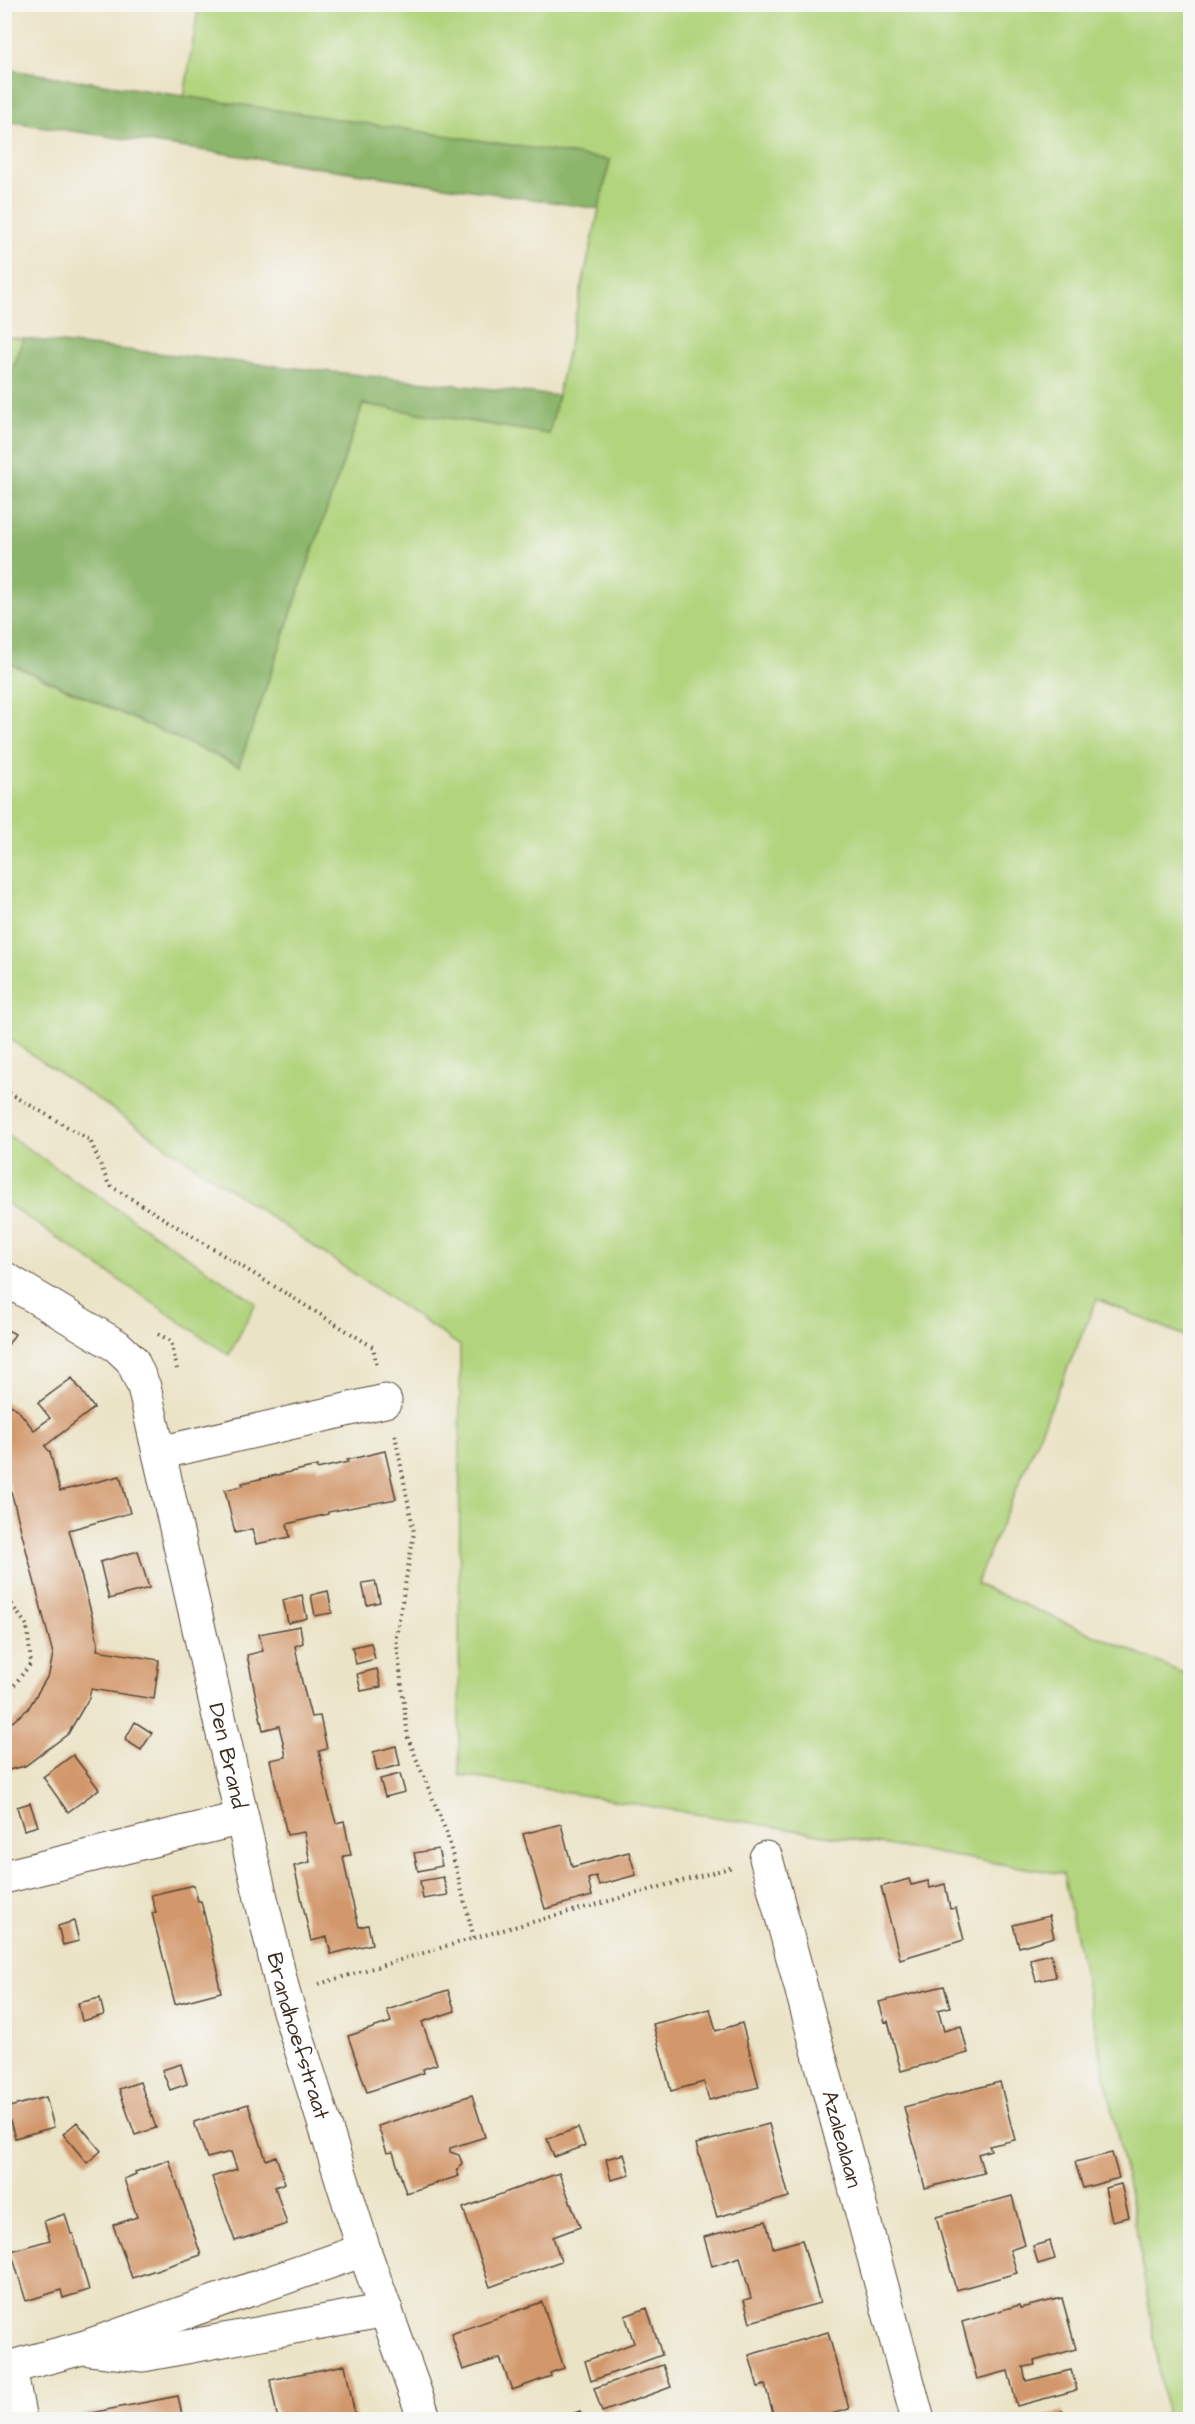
<svg xmlns="http://www.w3.org/2000/svg" width="1195" height="2424" viewBox="0 0 1195 2424" font-family="'Architects Daughter',sans-serif">
  <style>
    .green { fill: #b1d47d; stroke: #767f4e; stroke-width: 1.5 }
    .forest { fill: #8cb66c; stroke: #647045; stroke-width: 1.5 }
    .building { fill: #d2976b }
    .lines { fill: none; stroke-linecap: round; stroke-linejoin: round }
    .minor-casing { stroke: #554637; stroke-width: 35 }
    .path { stroke: #554637; stroke-width: 4; stroke-dasharray: 1.5 4.5; stroke-linecap: butt }
    .minor { stroke: #fff; stroke-width: 33 }
    .labels { text-anchor: middle; dominant-baseline: central; stroke-width: 6; stroke-linejoin: round; paint-order: stroke }
    .street-label { font-size: 22px; fill: #3b2a1e; stroke: #f6f6f2 }
  </style>
  <rect width="100%" height="100%" fill="#f6f6f2"/>
  <filter id="ink" filterUnits="userSpaceOnUse"><feTurbulence type="fractalNoise" baseFrequency=".0167" numOctaves="2"/><feDisplacementMap in="SourceGraphic" scale="12" xChannelSelector="R" yChannelSelector="G"/><feConvolveMatrix kernelMatrix="1 2 1 2 8 2 1 2 1" color-interpolation-filters="sRGB"/></filter>
  <filter id="wash" filterUnits="userSpaceOnUse"><feTurbulence type="fractalNoise" baseFrequency=".008" numOctaves="4" result="noise"/><feDisplacementMap in="SourceGraphic" scale="24" xChannelSelector="R" yChannelSelector="G"/><feGaussianBlur stdDeviation="1.35" result="paint"/><feColorMatrix in="noise" values="0 0 0 0 0 0 0 0 0 0 0 0 0 0 0 0 0 1.4 0 .05"/><feComposite in="paint" operator="in"/></filter>
  <g filter="url(#wash)">
    <rect width="100%" height="100%" fill="#ebe3c6"/>
    <path class="green" d="M199 5H1190V1338L1097 1299 976 1584 1190 1676V2419H1167L1134 2215 1063 1874 459 1775 460 1346 5 1036 4 661 239 766 363 404 549 434 610 160 184 97Z
      M5 337 24 339 5 389Z
      M5 1133 256 1303 229 1355 5 1202Z"/>
    <path class="forest" d="M4 69 610 160 599 209 5 121Z
      M24 339 558 396 549 434 363 404 239 766 5 661V389Z"/>
    <g id="blocks">
      <path class="building" d="M4 1328 15 1334 4 1351Z
        M72 1378 94 1408 45 1446 50 1452 60 1491 120 1476 130 1513 69 1530 94 1623 98 1644 97 1650 159 1660 154 1699 91 1689 89 1698 68 1734 25 1766 4 1771V1724L12 1722 28 1709 49 1674 53 1654 4 1464V1401L17 1409 34 1430 50 1418 38 1403Z
        M385 1451 396 1499 328 1512V1514L287 1524 290 1537 256 1544 252 1529 235 1533 225 1490 243 1486 242 1483 317 1466V1469L348 1462 347 1460Z
        M138 1551 149 1588 109 1599 100 1562Z
        M375 1581 380 1602 367 1605 362 1583Z
        M328 1591 332 1613 315 1616 311 1595Z
        M302 1595 307 1618 288 1623 283 1600Z
        M300 1626 303 1643 295 1646 302 1682 311 1717 320 1716 327 1749 319 1751 326 1787 336 1823 344 1821 351 1855 343 1856 350 1892 359 1927 368 1925 372 1944 331 1954 327 1937 311 1941 294 1866 310 1862 304 1832 287 1835 270 1760 286 1757 283 1742 279 1726 263 1730 247 1655 263 1651 259 1634Z
        M371 1643 375 1659 356 1664 352 1647Z
        M377 1669 381 1687 361 1691 357 1674Z
        M135 1722 152 1733 141 1750 125 1740Z
        M396 1746 400 1765 377 1771 373 1752Z
        M73 1755 99 1789 68 1812 43 1777Z
        M400 1774 405 1792 385 1797 380 1779Z
        M30 1803 38 1826 24 1830 17 1807Z
        M561 1824 572 1867 629 1852 636 1875 599 1885 596 1876 588 1879 592 1896 545 1909 523 1834Z
        M438 1849 442 1866 418 1871 414 1853Z
        M443 1877 448 1895 423 1899 420 1881Z
        M909 1879 911 1885 928 1881 930 1888 945 1884 950 1909 956 1908 964 1940 900 1959 881 1887Z
        M194 1885 198 1901H201L219 1975H217L221 1992 175 2004 152 1913 156 1912 151 1895Z
        M1049 1916 1054 1937 1019 1947 1013 1925Z
        M74 1921 79 1941 63 1945 58 1926Z
        M1051 1954 1056 1977 1036 1981 1030 1959Z
        M944 1986 950 2007 938 2010 944 2031 961 2026 968 2053 901 2071 888 2021 885 2022 879 2002Z
        M448 1990 455 2011 422 2022 437 2064 423 2069 424 2073 367 2092 348 2036 391 2022 387 2010Z
        M100 1998 104 2015 82 2021 78 2003Z
        M710 2009 716 2031 742 2023 759 2087 709 2100 704 2082 671 2091 653 2024Z
        M181 2064 187 2084 170 2090 162 2070Z
        M140 2082 156 2128 135 2135 119 2089Z
        M1000 2082 1015 2140 989 2146 991 2150 978 2154 984 2173 925 2188 904 2107Z
        M472 2095 485 2137 450 2148V2152L459 2155 462 2163 457 2171 459 2176 406 2193 393 2152 387 2153 378 2126Z
        M46 2097 54 2127 15 2138 6 2108Z
        M248 2104 266 2160 276 2156 285 2183 275 2187 287 2224 235 2241 212 2177 237 2169 231 2152 207 2158 194 2122Z
        M77 2122 101 2151 87 2163 63 2134Z
        M769 2124 789 2197 717 2217 696 2144Z
        M578 2128 585 2146 554 2157 547 2139Z
        M1112 2153 1119 2178 1083 2188 1075 2162Z
        M624 2154 630 2175 611 2180 606 2159Z
        M169 2160 201 2255 132 2278 113 2225 137 2217 124 2179 136 2174 135 2172Z
        M559 2173 580 2227 553 2237 561 2261 490 2287 463 2208Z
        M1121 2184 1129 2217 1112 2221 1105 2188Z
        M1012 2196 1025 2245 1010 2250 1017 2273 956 2290 936 2217Z
        M65 2214 71 2234H73L89 2290 63 2298 61 2290 26 2301 11 2251 50 2240 44 2221Z
        M766 2221 773 2248 802 2240 820 2303 750 2322 744 2300 751 2298 740 2257 712 2266 704 2237Z
        M1050 2241 1055 2259 1038 2264 1033 2246Z
        M1062 2298 1076 2349 1034 2361 1035 2365 1023 2367 1026 2381 1071 2370 1077 2390 1017 2406 1008 2371 977 2379 962 2322 1019 2305 1020 2308Z
        M542 2302 564 2368 550 2373 551 2376 512 2390 500 2358 463 2370 451 2334Z
        M647 2308 662 2355 591 2381 585 2361 634 2343 625 2316Z
        M828 2332 849 2409 820 2417V2420H775L765 2385 758 2387 749 2355Z
        M345 2365 356 2420H278L270 2380Z
        M663 2365 671 2387 602 2412 594 2388Z
        M178 2396 183 2420H76L75 2416Z
        M580 2411 582 2420H556V2419Z
        M1063 2411 1065 2420H1036V2419Z"/>
    </g>
  </g>
  <g filter="url(#ink)">
    <use href="#blocks" fill-opacity="0" stroke="#554637" stroke-width="1.5"/>
    <g class="lines">
      <defs>
        <g id="minor">
          <path id="s1" d="M4 1278 117 1346 132 1360 144 1387 242 1818 4 1877"/>
          <path d="M159 1453 385 1401"/>
          <path id="s2" d="M242 1818 284 1995 364 2250 425 2420"/>
          <path id="s3" d="M766 1858 918 2420"/>
          <path d="M90 2349 143 2355 386 2310"/>
          <path d="M10 2368 20 2420"/>
          <path d="M4 2369 82 2348 364 2250"/>
        </g>
      </defs>
      <use href="#minor" class="minor-casing"/>
      <path class="path" d="M4 1090 90 1140 109 1185 373 1347 377 1367
        M158 1334 171 1341 177 1369
        M395 1435 414 1533 396 1637 408 1738 447 1834 474 1938
        M4 1588 11 1603 27 1626 31 1663 4 1698
        M319 1984 474 1938 733 1867"/>
      <use href="#minor" class="minor"/>
    </g>
  </g>
  <g class="labels">
    <g class="street-label">
      <text stroke="none"><textPath href="#s1" startOffset="560">Den Brand</textPath></text>
      <text stroke="none"><textPath href="#s2" startOffset="225">Brandhoefstraat</textPath></text>
      <text stroke="none"><textPath href="#s3" startOffset="291">Azalealaan</textPath></text>
    </g>
  </g>
  <rect width="1195" height="2424" fill="none" stroke="#f6f6f2" stroke-width="24"/>
</svg>
